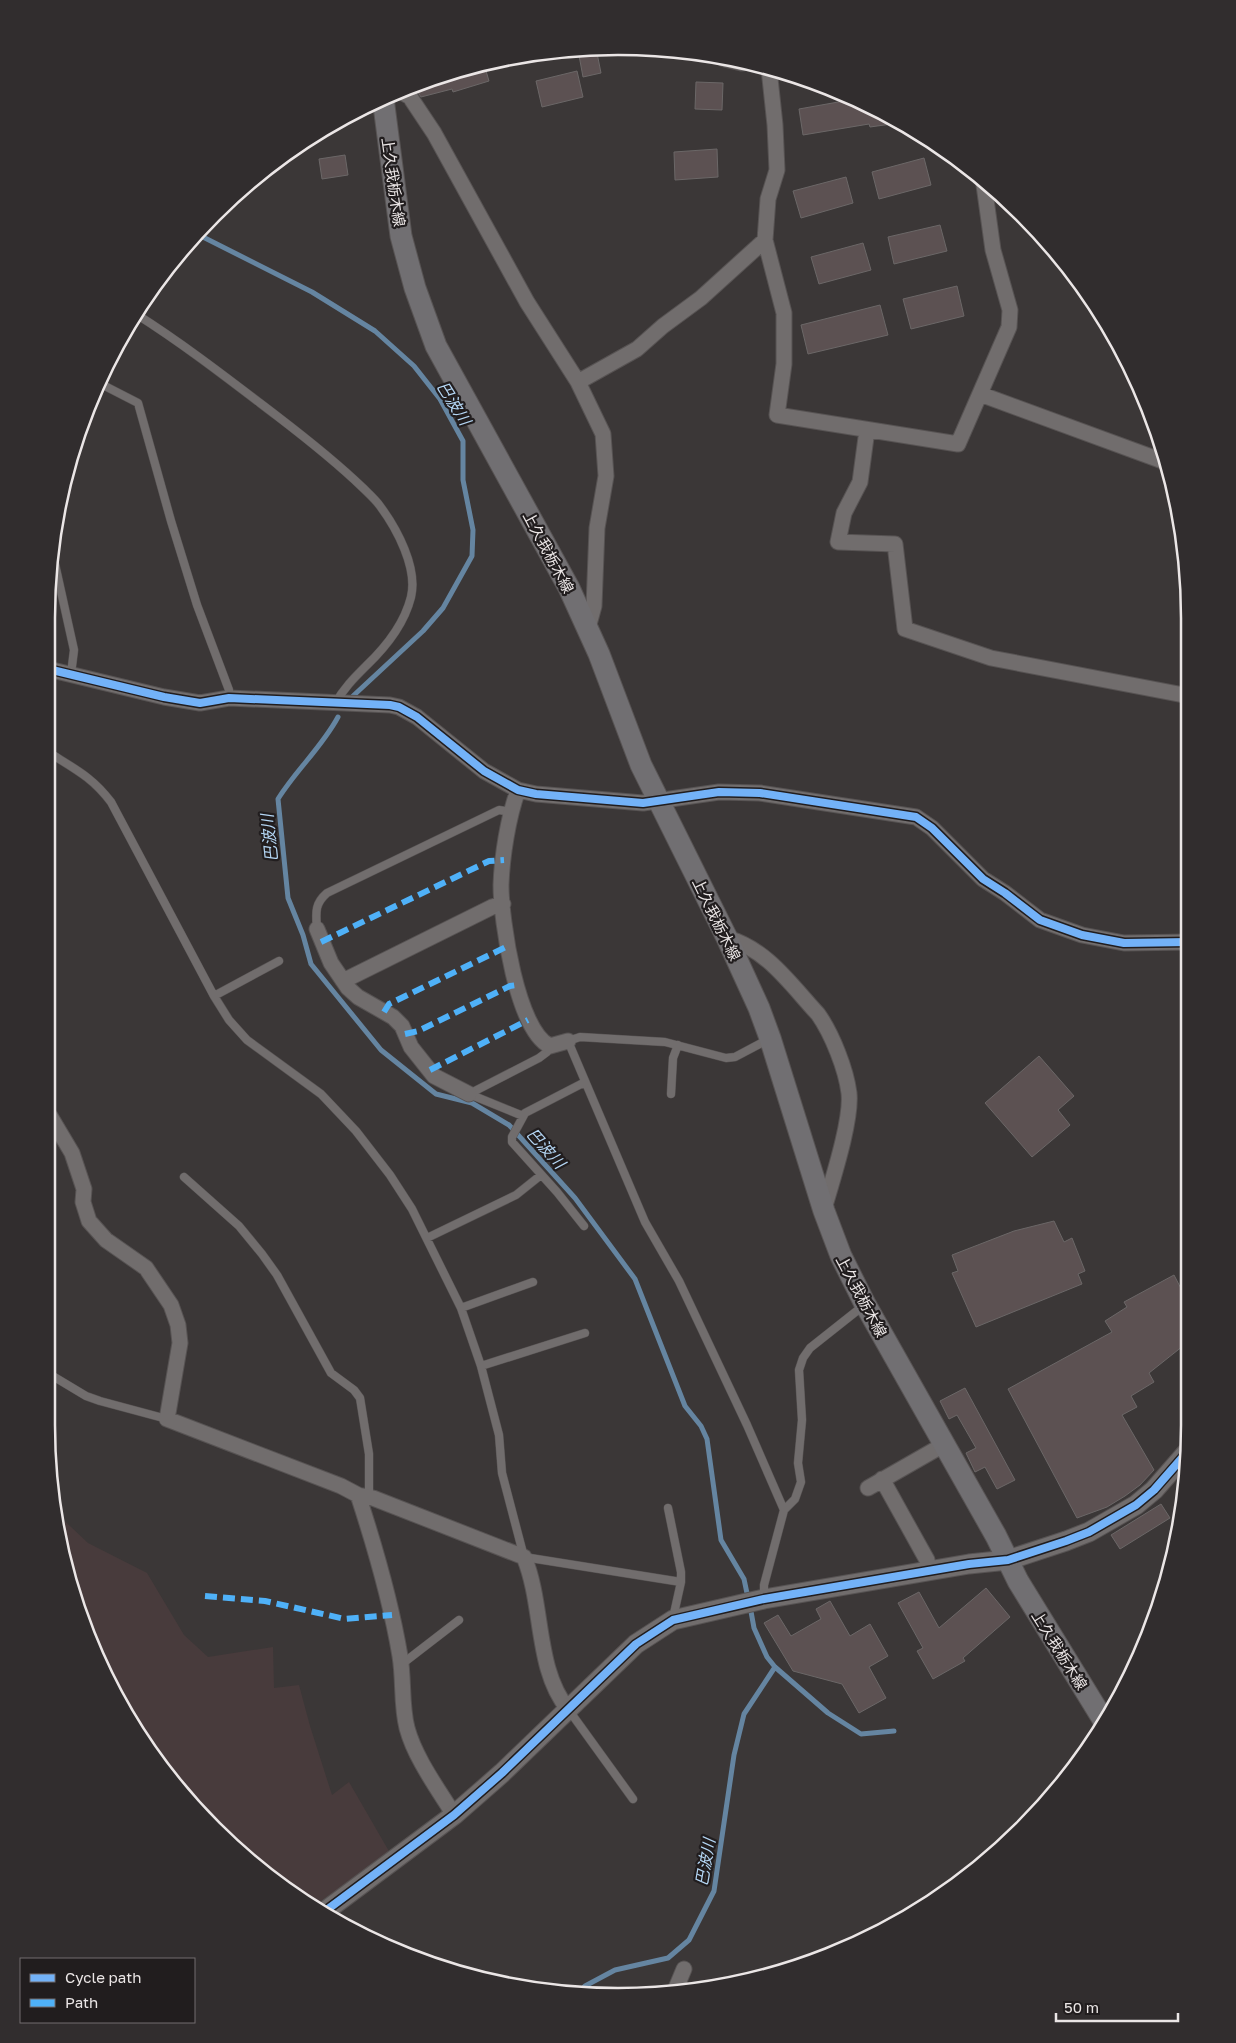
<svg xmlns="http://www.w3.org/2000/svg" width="1236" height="2043" viewBox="0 0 1236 2043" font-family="'Golos Text','Noto Sans JP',sans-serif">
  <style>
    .built { fill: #483b3c }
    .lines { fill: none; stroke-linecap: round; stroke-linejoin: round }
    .stream { stroke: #6585a1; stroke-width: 5 }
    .building { fill: #5c5152; stroke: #6b6767 }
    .service-casing { stroke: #575353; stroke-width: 9 }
    .minor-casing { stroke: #575353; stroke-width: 17 }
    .tertiary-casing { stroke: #575353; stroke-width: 21 }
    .secondary-casing { stroke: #575353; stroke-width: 23 }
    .service { stroke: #716d6d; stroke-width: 8 }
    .minor { stroke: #716d6d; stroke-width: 15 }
    .tertiary { stroke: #716d6d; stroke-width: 19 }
    .secondary { stroke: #716f72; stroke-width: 21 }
    .quiet { stroke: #4fb1f8; stroke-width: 6; stroke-dasharray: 12 6; stroke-linecap: butt }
    .cycleway-casing { stroke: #211d1e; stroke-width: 11 }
    .cycleway { stroke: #73b2f8; stroke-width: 8 }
    .labels { text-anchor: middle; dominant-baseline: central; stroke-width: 4.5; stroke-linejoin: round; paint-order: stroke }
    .street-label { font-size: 15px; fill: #ebe6e6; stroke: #211d1e }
    .water-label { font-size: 16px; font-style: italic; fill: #b4d6f4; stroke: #211d1e }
    .rim { fill: none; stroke: #ebe6e6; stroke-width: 2.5 }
  </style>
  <rect width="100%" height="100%" fill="#3b3737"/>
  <path class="built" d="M53 1510 88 1543 147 1573 184 1635 208 1657 273 1647 274 1688 299 1685 310 1726 332 1795 349 1782 390 1853 314 1906 270 1879 164 1773 105 1678 77 1609Z"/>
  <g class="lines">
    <path class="stream" d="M197 234 312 292 375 331 414 366 440 399 463 441V480L473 530 472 556 443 608 423 631 353 696
      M338 717C322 747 296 770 278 799L288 898 303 935 311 964 381 1050 436 1094 472 1103 509 1125 575 1198 635 1279 685 1406 701 1426 707 1439 721 1540 744 1579 748 1598
      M750 1606 754 1628 767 1657 775 1667 828 1713 861 1734 894 1731
      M578 1993 585 1986 615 1970 668 1958 689 1940 714 1891 734 1755 744 1714 775 1667"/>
  </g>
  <path class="building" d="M596 48 601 73 583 77 578 50Z
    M484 64 489 81 453 92 452 89 421 97 417 91 415 85Z
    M577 71 583 97 542 107 536 81Z
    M696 82 723 83 722 110 695 109Z
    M855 99 899 123 870 127 869 124 803 135 799 109Z
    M717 149 718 177 675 180 674 152Z
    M345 155 348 175 322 179 319 159Z
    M924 158 931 185 879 199 872 172Z
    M846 177 853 203 801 218 793 191Z
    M940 225 947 251 894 264 888 237Z
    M863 243 871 270 819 284 811 257Z
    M957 286 964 316 911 329 903 299Z
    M880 305 888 335 808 354 801 325Z
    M1039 1056 1074 1096 1058 1110 1070 1125 1032 1157 985 1103Z
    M1054 1221 1064 1242 1072 1238 1085 1271 1078 1274 1082 1284 976 1327 952 1273 958 1271 952 1255 1014 1231Z
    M1174 1275 1188 1302V1324L1182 1327 1188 1342 1149 1373 1154 1382 1131 1396 1137 1407 1122 1415 1154 1470 1140 1485 1125 1496 1107 1507 1077 1518 1008 1389 1112 1332 1105 1321 1127 1307 1124 1302Z
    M965 1388 1015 1480 997 1489 985 1467 975 1472 966 1453 976 1448 957 1415 949 1419 940 1401Z
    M1161 1504 1170 1518 1120 1549 1111 1535Z
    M986 1588 1010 1617 963 1658 965 1661 933 1679 917 1651 923 1648 898 1603 919 1592 939 1628Z
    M830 1601 850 1636 870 1624 888 1656 869 1667 886 1698 859 1713 842 1684 793 1671 764 1623 778 1615 791 1636 821 1619 816 1609Z"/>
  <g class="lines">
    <defs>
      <path id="service" d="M303 141 308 140
        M136 314C185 345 231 381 277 416 307 439 335 461 362 487 368 493 375 499 380 506 397 529 418 568 411 597 404 625 386 647 366 666 354 678 343 689 335 704
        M101 384 138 403 171 521 197 605 229 690V698
        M53 555 74 650 71 674
        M48 752C75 769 92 777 111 802L214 996 229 1020 247 1040 321 1094 356 1131 390 1175 412 1209 461 1308 481 1366 499 1435 502 1473 524 1557 681 1582
        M317 929C316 914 314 904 327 893L499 810 512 812
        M214 996 279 961
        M769 1039 735 1057 726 1058 665 1042 580 1037 568 1041 645 1222 679 1281 747 1425 784 1510
        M469 1094 539 1058 547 1052 550 1046
        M469 1094 523 1116
        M671 1094 673 1058 678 1045
        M184 1177 239 1226 262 1254 277 1275 331 1373 354 1390 360 1398 369 1454V1496
        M584 1226 557 1192 512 1142V1137L525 1113 585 1082
        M427 1238 516 1195 541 1175
        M461 1308 533 1282
        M481 1366 585 1333
        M51 1375 86 1396 100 1401 167 1419
        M668 1508 681 1572V1582L673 1618
        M764 1599V1585L784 1510 795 1499 801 1482 798 1463 802 1420 799 1370 803 1358 810 1348 863 1306
        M402 1664 459 1620
        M568 1709 633 1799"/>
      <path id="minor" d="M769 69 775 125 777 170 768 199 765 240 784 313V364L777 415 958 444 1009 327 1010 310 993 250 984 185
        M398 90 410 97 434 133 527 302 578 382 603 434 606 476 597 528 594 606 588 628
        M578 382 637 349 663 326 701 298 765 240
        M980 394 1168 463
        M867 430 860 482 844 513 838 542 895 544 905 629 991 658 1189 696
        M48 669 164 697 200 703 229 698 390 705 399 707 417 717 484 771 518 790 536 794 643 803 719 792 760 793 916 817 932 828 983 879 1005 893 1040 920 1082 935 1124 943 1189 942
        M518 790C508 818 502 856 501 885 501 920 517 1031 550 1046L568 1041
        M317 929 331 963 348 988 358 997 393 1017 402 1026 411 1047 434 1076 469 1094
        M727 938C767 949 791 985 818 1014 832 1034 846 1069 849 1093 852 1120 832 1181 824 1209
        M343 981 492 907 503 904
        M50 1116 72 1153 84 1189 83 1202 89 1221 106 1240 146 1268 171 1305 178 1325 180 1343 167 1419 341 1486 358 1495 373 1498 524 1557C544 1605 535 1669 568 1709
        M882 1479 927 1560 929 1571
        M868 1488 945 1444
        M358 1495C375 1547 391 1602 400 1656 404 1680 401 1705 407 1728 415 1758 438 1789 454 1815
        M674 1993 684 1969"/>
      <path id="tertiary" d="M725 57 742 61
        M324 1912 454 1815 502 1773 636 1644 673 1620 764 1599 969 1564 1008 1560 1066 1541 1089 1532 1136 1505 1154 1490 1189 1450"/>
      <path id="secondary" d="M383 98 401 236 415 288 436 346 569 588 599 654 641 765 727 938 759 1008 770 1038 824 1211 841 1256 865 1304 996 1536 1018 1581 1104 1721"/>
    </defs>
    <use href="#service" class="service-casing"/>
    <use href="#minor" class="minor-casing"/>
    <use href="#tertiary" class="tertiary-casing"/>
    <use href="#secondary" class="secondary-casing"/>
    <use href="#service" class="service"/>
    <use href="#minor" class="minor"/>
    <use href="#tertiary" class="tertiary"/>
    <use href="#secondary" class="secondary"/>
    <path class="quiet" d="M321 942 489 861 504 860
      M384 1012 389 1004 508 946
      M405 1034 418 1031 510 986 517 985
      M430 1070 528 1020
      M205 1596 265 1601 345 1619 392 1615"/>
    <defs>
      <path id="cycleway" d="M48 669 164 697 200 703 229 698 390 705 399 707 417 717 484 771 518 790 536 794 643 803 719 792 760 793 916 817 932 828 983 879 1005 893 1040 920 1082 935 1124 943 1189 942
        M324 1912 454 1815 502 1773 636 1644 673 1620 764 1599 969 1564 1008 1560 1066 1541 1089 1532 1136 1505 1154 1490 1189 1450"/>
    </defs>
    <use href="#cycleway" class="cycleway-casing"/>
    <use href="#cycleway" class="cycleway"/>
  </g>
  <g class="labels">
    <g class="street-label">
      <text transform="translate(394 182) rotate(82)">上久我栃木線</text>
      <text transform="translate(549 552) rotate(62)">上久我栃木線</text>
      <text transform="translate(717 919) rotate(64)">上久我栃木線</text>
      <text transform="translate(862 1296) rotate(62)">上久我栃木線</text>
      <text transform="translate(1060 1650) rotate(58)">上久我栃木線</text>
    </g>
    <g class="water-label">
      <text transform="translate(454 403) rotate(58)">巴波川</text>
      <text transform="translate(269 838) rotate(-96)">巴波川</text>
      <text transform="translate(546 1148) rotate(48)">巴波川</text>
      <text transform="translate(705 1862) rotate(-80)">巴波川</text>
    </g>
  </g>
  <path d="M0 0H1236V2043H0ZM618 55H618A563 563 0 0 1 1181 618V1425A563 563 0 0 1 618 1988H618A563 563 0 0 1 55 1425V618A563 563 0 0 1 618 55Z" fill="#312d2e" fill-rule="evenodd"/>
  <path class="rim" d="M618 55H618A563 563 0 0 1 1181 618V1425A563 563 0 0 1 618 1988H618A563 563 0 0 1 55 1425V618A563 563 0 0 1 618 55Z"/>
  <rect x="20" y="1958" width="175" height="65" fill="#211d1e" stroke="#726d6e"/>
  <rect x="30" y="1974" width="25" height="8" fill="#73b2f8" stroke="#726d6e"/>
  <text x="65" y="1983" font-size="15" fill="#ebe6e6">Cycle path</text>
  <rect x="30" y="1999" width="25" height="8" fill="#4fb1f8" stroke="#726d6e"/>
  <text x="65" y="2008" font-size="15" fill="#ebe6e6">Path</text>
  <path d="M1056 2013v8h122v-8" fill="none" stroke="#ebe6e6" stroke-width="2.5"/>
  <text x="1064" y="2013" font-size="15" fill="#ebe6e6" stroke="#211d1e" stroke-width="4" paint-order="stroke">50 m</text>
</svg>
